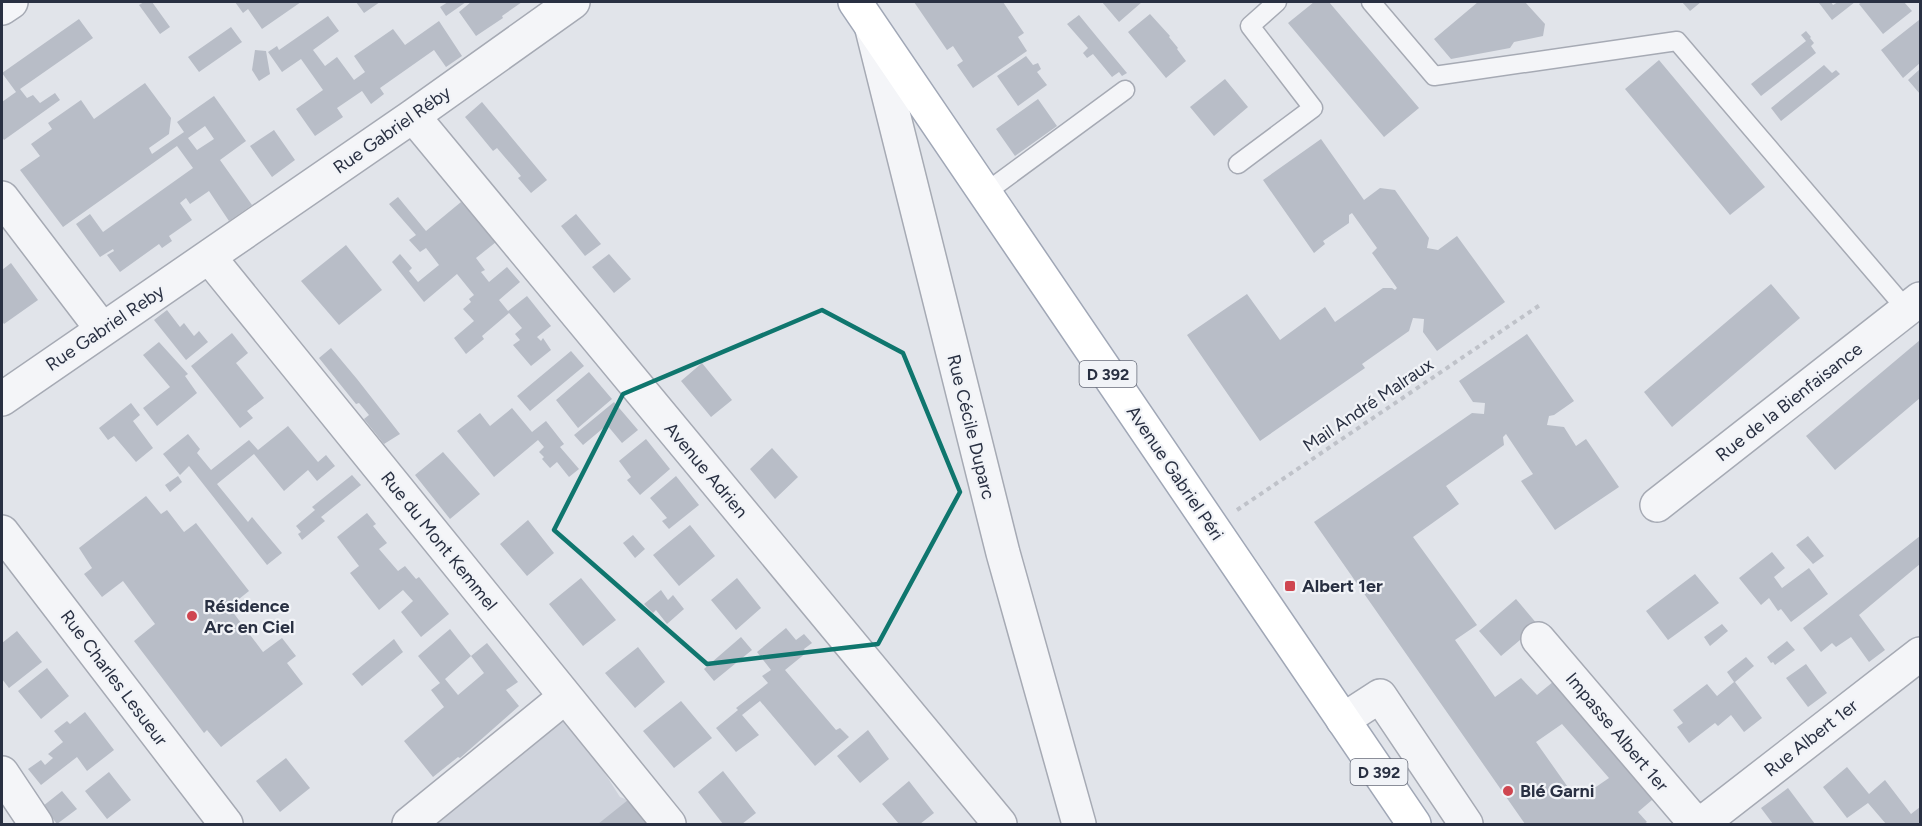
<svg xmlns="http://www.w3.org/2000/svg" width="1922" height="826" viewBox="0 0 1922 826" font-family="Figtree,sans-serif">
  <style>
    .built { fill: #cfd3dc }
    .building { fill: #b8bdc7; fill-rule: evenodd }
    .lines { fill: none; stroke-linecap: round; stroke-linejoin: round }
    .service-casing { stroke: #a6aab4; stroke-width: 21 }
    .minor-casing { stroke: #a6aab4; stroke-width: 36 }
    .primary-casing { stroke: #a0a7b6; stroke-width: 36 }
    .path { stroke: #bfc2c9; stroke-width: 4; stroke-dasharray: 4.5 4.5; stroke-linecap: butt }
    .service { stroke: #f4f5f8; stroke-width: 18 }
    .minor { stroke: #f4f5f8; stroke-width: 33 }
    .primary { stroke: #fff; stroke-width: 33 }
    .marked { fill: none; stroke: #0f766e; stroke-width: 4.5; stroke-linejoin: round }
    .poi-dot { fill: #cf4650; stroke: #f1f3f7; stroke-width: 2 }
    .labels { text-anchor: middle; dominant-baseline: central; stroke-width: 4.5; stroke-linejoin: round; paint-order: stroke }
    .shield { fill: #f1f3f7; stroke: #656a78; stroke-width: 1.5 }
    .shield-label { font-size: 16px; font-weight: bold; fill: #293042 }
    .street-label { font-size: 18px; fill: #293042; stroke: #f1f3f7 }
    .poi-label { font-size: 18px; font-weight: bold; fill: #293042; stroke: #f1f3f7; text-anchor: start }
  </style>
  <rect width="100%" height="100%" fill="#e1e4ea"/>
  <path class="built" d="M567 714 620 797 628 800 648 824H431Z"/>
  <path class="building" d="M144 2H152L170 27 160 34 139 5Z
    M235 2H301L262 29 248 9 243 13Z
    M356 2H380L364 13Z
    M448 2H466L446 16 440 7Z
    M471 2H522L502 16 503 18 476 36 459 12Z
    M914 2H1003L1024 33 1018 37 1027 51 973 88 957 65 963 61 953 46 947 50Z
    M1102 2H1142L1119 22Z
    M1314 2H1329L1419 108 1384 137 1288 23Z
    M1478 2H1525L1545 24 1543 36 1514 42 1510 48 1451 59 1434 39Z
    M1682 2H1701L1690 11Z
    M1821 2H1831L1833 5 1838 2H1855L1832 20 1819 3Z
    M1862 2H1904L1912 11 1883 34 1859 4Z
    M1150 14 1170 36 1169 37 1178 48 1177 49 1186 61 1166 78 1128 32Z
    M1079 15 1097 37 1127 73 1122 76 1119 72 1112 77 1093 54 1087 58 1083 53 1088 48 1067 24Z
    M328 16 339 31 313 50 325 66 337 57 354 80 365 72 354 56 393 29 405 45 439 21 462 56 446 67 434 50 380 88 384 94 371 104 362 91 337 108 343 117 315 136 296 109 323 90 301 59 282 72 268 52 277 46 279 50Z
    M79 19 93 38 20 89 27 98 33 95 40 103 55 93 60 100 4 140 2 137V102L16 92 2 73Z
    M1919 20 1920 63 1903 78 1881 50Z
    M231 27 242 42 199 72 188 57Z
    M1806 31 1811 37 1810 38 1814 43 1811 46 1816 53 1761 96 1751 84 1806 41 1801 35Z
    M255 50 266 51 270 74 259 81 252 70Z
    M1026 56 1033 65 1038 63 1041 69 1037 72 1047 85 1018 106 997 76Z
    M1659 60 1765 187 1730 215 1625 89Z
    M1824 65 1832 73 1836 70 1840 74 1781 121 1771 108Z
    M1920 69V94L1908 80Z
    M1225 79 1248 107 1214 136 1190 107Z
    M145 83 171 118 169 134 149 148 152 154 184 132 177 122 214 96 246 141 220 160 252 205 229 221 209 191 190 204 186 198 180 203 192 220 169 236 172 241 162 248 159 244 120 272 107 255 114 251 113 249 100 257 76 224 90 214 103 232 193 168 177 146 63 227 20 170 40 156 31 144 52 129 48 123 81 100 94 119ZM205 126 214 139 197 150 188 138Z
    M1038 99 1057 126 1015 156 996 129Z
    M482 102 547 180 531 193 518 178 521 176 497 148 493 151 465 117Z
    M274 130 295 160 272 177 250 146Z
    M1321 139 1364 200 1380 188 1395 190 1429 238 1427 248 1438 250 1457 236 1505 302 1437 351 1423 332 1424 319 1413 318 1409 331 1362 364 1365 368 1260 441 1187 335 1247 294 1280 340 1325 307 1335 322 1383 288H1392L1395 290 1397 288 1372 253 1377 248 1352 213 1349 215V223L1323 241 1325 244 1314 253 1263 180Z
    M398 197 426 231 461 202 496 242 476 258 485 270 481 272 489 282 507 267 520 282 499 300 508 311 527 296 551 326 537 337 541 341 543 338 551 350 531 366 513 345 520 340 515 334 522 328 509 313 482 336 484 339 466 354 454 338 474 321 463 309 471 302 469 299 474 295 457 274 424 302 392 262 400 254 412 268 409 271 418 282 439 265 426 248 420 252 409 240 416 235 389 204Z
    M576 214 601 244 585 256 561 226Z
    M346 245 382 290 339 325 301 281Z
    M609 254 631 279 614 293 592 267Z
    M11 263 38 300 4 324 2 321V270Z
    M1771 284 1800 318 1672 427 1644 392Z
    M167 310 180 327 184 323 194 336 199 331 208 342 186 360 154 320Z
    M232 333 248 353 236 363 264 398 247 411 253 418 240 428 191 366Z
    M1527 334 1574 401 1554 415 1549 416 1547 425 1564 427 1576 446 1586 439 1619 487 1555 530 1521 481 1533 474 1506 434 1503 437 1504 445 1446 486 1459 504 1413 537 1477 625 1455 640 1495 697 1521 678 1537 695 1559 677 1659 794 1638 812 1647 822 1644 824H1525L1314 522 1472 413 1484 414 1485 403 1473 402 1459 381ZM1562 724 1609 778 1577 800 1536 742Z
    M1920 340V398L1835 470 1806 436Z
    M159 342 188 374 185 376 197 393 157 426 143 408 170 387 143 355Z
    M331 348 357 379 400 434 384 444 364 419 369 415 359 403 356 404 319 358Z
    M571 351 584 366 530 411 517 396Z
    M702 363 732 400 711 417 681 381Z
    M589 372 612 399 578 428 556 400Z
    M614 402 638 430 622 443 607 425 583 445 574 435Z
    M131 403 140 415 133 421 153 448 136 462 114 436 108 440 99 428Z
    M512 408 532 432 546 421 564 444 560 447 579 469 569 477 557 462 550 468 542 459 544 457 539 452 544 447 538 440 494 477 457 431 480 413 490 426Z
    M288 426 318 462 326 455 335 466 317 481 308 470 284 491 254 454 217 484 248 522 252 517 282 553 267 565 189 466 180 475 163 454 188 434 200 449 197 453 211 470 249 440 258 450Z
    M646 439 670 469 640 495 627 480 631 477 619 461Z
    M772 448 798 477 775 499 750 469Z
    M443 452 480 494 450 519 415 475Z
    M352 475 361 485 321 517 325 521 302 540 298 534 301 532 296 526 315 510 312 507Z
    M178 476 182 482 170 492 165 485Z
    M676 476 699 505 669 529 662 521 667 518 650 498Z
    M146 496 161 514 167 510 184 532 196 523 249 591 229 607 263 652 282 638 296 656 287 663 303 684 221 747 207 730 204 733 134 641 155 624 123 581 102 597 84 574 92 568 79 548Z
    M367 513 376 524 373 526 387 543 379 549 398 571 405 566 416 579 419 577 449 614 421 637 401 612 413 601 403 590 379 610 350 573 359 566 337 537Z
    M528 520 554 553 527 576 500 544Z
    M690 525 715 556 679 586 653 555Z
    M633 535 645 549 635 558 623 543Z
    M1808 536 1824 556 1813 564 1796 545Z
    M1920 536V564L1859 615 1885 650 1869 662 1851 637 1836 647 1832 643 1821 652 1803 628Z
    M1772 552 1785 568 1774 577 1782 588 1809 568 1828 594 1791 622 1781 609 1778 611 1769 598 1761 605 1739 578Z
    M1695 574 1719 603 1668 640 1646 611Z
    M581 578 616 620 583 646 549 604Z
    M737 578 761 608 736 630 711 600Z
    M661 590 668 600 673 595 684 609 667 624 656 610 653 613 644 604Z
    M1516 599 1538 625 1501 656 1479 631Z
    M1722 624 1728 631 1710 646 1704 637Z
    M786 628 796 640 804 634 812 643 804 649 806 653 785 670 836 730 840 728 849 737 815 766 760 701 742 715 759 735 736 752 716 728 738 710 736 708 768 683 762 676 771 670 757 652Z
    M450 629 471 656 445 679 458 695 484 673 471 656 487 643 518 682 506 690 519 706 460 758 458 757 433 777 404 741 444 707 431 690 440 683 418 656Z
    M17 631 42 662 9 688 2 679V643Z
    M741 637 752 650 714 681 704 669Z
    M394 639 403 652 362 686 352 674Z
    M1787 641 1795 650 1775 665 1773 662 1771 663 1767 657Z
    M638 647 665 682 635 708 605 673Z
    M1746 657 1754 666 1735 682 1762 718 1744 732 1731 715 1718 726 1715 723 1689 743 1677 727 1683 723 1673 710 1707 684 1717 696 1734 682 1727 672Z
    M1806 664 1827 693 1808 707 1786 678Z
    M47 668 69 696 41 719 18 691Z
    M681 701 712 738 674 768 643 731Z
    M85 712 114 750 87 771 77 757 41 785 28 769 41 760 45 765 53 758 48 754 63 742 54 731 67 721 70 724Z
    M868 730 889 759 860 783 837 756Z
    M286 758 310 788 280 812 256 781Z
    M1847 767 1869 794 1885 780 1911 814 1920 807V824H1886L1868 803 1847 818 1823 787Z
    M723 771 756 813 742 824H723L698 792Z
    M109 772 131 800 107 819 85 791Z
    M909 781 934 813 920 824H899L882 804Z
    M1788 788 1815 824H1773L1761 808Z
    M62 791 77 809 57 824 43 806Z
    M628 800 648 824H598Z"/>
  <g class="lines">
    <defs>
      <path id="service" d="M1371 2 1434 76 1677 41 1907 310
        M1238 164 1313 108 1250 26 1277 2
        M985 193 1125 90"/>
      <path id="minor" d="M2 8 11 2
        M872 29 1003 553 1079 824
        M413 116 1000 824
        M2 198 102 329
        M209 257 669 824
        M2 399 413 116 573 2
        M1657 505 1920 299
        M2 532 226 824
        M1538 639 1696 824
        M1343 720 1380 696 1466 824
        M2 773 36 824
        M409 824 565 697
        M1701 824 1920 654"/>
      <path id="primary" d="M855 2 1414 824"/>
    </defs>
    <use href="#service" class="service-casing"/>
    <use href="#minor" class="minor-casing"/>
    <use href="#primary" class="primary-casing"/>
    <path class="path" d="M1237 510 1540 305"/>
    <use href="#service" class="service"/>
    <use href="#minor" class="minor"/>
    <use href="#primary" class="primary"/>
  </g>
  <path class="marked" d="M822 310 903 353 960 492 878 644 707 664 554 530 623 394Z"/>
  <g class="poi-dot">
    <rect x="1284" y="580" width="12" height="12" rx="3"/>
    <circle cx="192" cy="616" r="6"/>
    <circle cx="1508" cy="791" r="6"/>
  </g>
  <g class="labels">
    <g class="shield">
      <rect x="1079.5" y="361" width="57" height="26" rx="4.5"/>
      <rect x="1350.5" y="759" width="57" height="26" rx="4.5"/>
    </g>
    <g class="shield-label">
      <text x="1108" y="374">D 392</text>
      <text x="1379" y="772">D 392</text>
    </g>
    <g class="street-label">
      <text transform="translate(392 130) rotate(-35)">Rue Gabriel Réby</text>
      <text transform="translate(105 328) rotate(-34)">Rue Gabriel Reby</text>
      <text transform="translate(1789 402) rotate(-38)">Rue de la Bienfaisance</text>
      <text transform="translate(1368 405) rotate(-34)">Mail André Malraux</text>
      <text transform="translate(971 427) rotate(76)">Rue Cécile Duparc</text>
      <text transform="translate(706 470) rotate(50)">Avenue Adrien</text>
      <text transform="translate(1175 473) rotate(56)">Avenue Gabriel Péri</text>
      <text transform="translate(439 541) rotate(51)">Rue du Mont Kemmel</text>
      <text transform="translate(114 678) rotate(53)">Rue Charles Lesueur</text>
      <text transform="translate(1617 732) rotate(50)">Impasse Albert 1er</text>
      <text transform="translate(1811 738) rotate(-38)">Rue Albert 1er</text>
    </g>
    <g class="poi-label">
      <text x="1302" y="586">Albert 1er</text>
      <text x="204" y="606">Résidence<tspan x="204" dy="21">Arc en Ciel</tspan></text>
      <text x="1520" y="791">Blé Garni</text>
    </g>
  </g>
  <rect width="1922" height="826" fill="none" stroke="#293042" stroke-width="6"/>
</svg>
